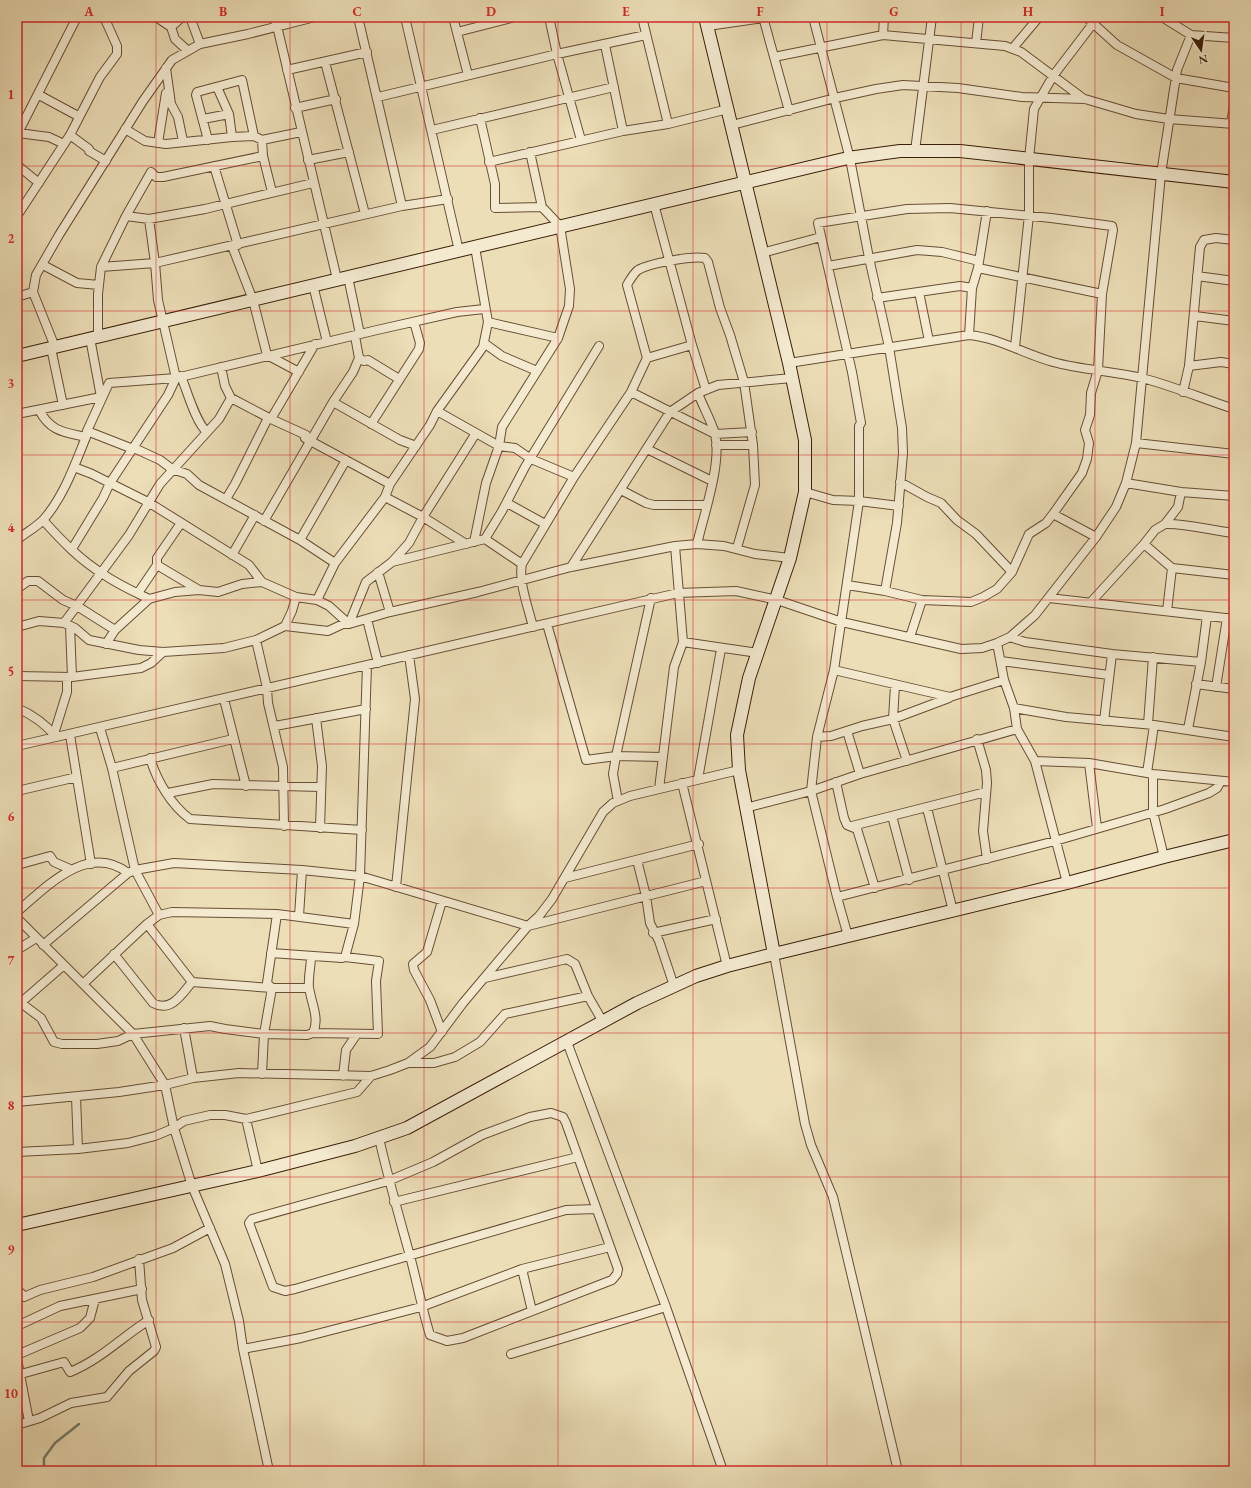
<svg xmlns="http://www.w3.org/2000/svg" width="1251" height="1488" viewBox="0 0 1251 1488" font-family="'EB Garamond',serif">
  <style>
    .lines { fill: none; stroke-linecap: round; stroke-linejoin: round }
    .stream { stroke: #747d69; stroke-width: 2.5 }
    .street-casing { stroke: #684e34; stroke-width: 10 }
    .secondary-casing { stroke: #3c1e08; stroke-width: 14 }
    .street { stroke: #f3ead0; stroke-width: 8 }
    .secondary { stroke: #f3ead0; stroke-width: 12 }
    .grid { fill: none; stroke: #d62828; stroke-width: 1; stroke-opacity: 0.55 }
    .neatline { fill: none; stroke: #d62828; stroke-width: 1.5 }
    .grid-label { font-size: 13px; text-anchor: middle; font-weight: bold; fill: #d62828 }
  </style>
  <rect width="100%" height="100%" fill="#ecdeb7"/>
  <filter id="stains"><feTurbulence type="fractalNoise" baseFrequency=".005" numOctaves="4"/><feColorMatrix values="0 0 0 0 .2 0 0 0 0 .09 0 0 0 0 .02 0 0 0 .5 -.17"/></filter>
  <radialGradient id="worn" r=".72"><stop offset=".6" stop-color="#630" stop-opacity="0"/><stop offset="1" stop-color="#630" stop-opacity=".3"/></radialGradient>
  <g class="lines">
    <path class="stream" d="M44 1471V1458L55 1443 79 1424"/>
    <defs>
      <path id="street" d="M156 17 171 27 175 39 187 50
        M190 17 200 44
        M273 17 277 26 337 279
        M358 17 402 206
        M405 17 459 251
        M453 17 468 75
        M549 17 557 54 581 140
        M642 17 668 124
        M763 17 789 111
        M813 17 850 159 869 258 889 347 902 428 903 453 897 523 885 591
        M1086 17 1117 45 1176 78 1234 88
        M1162 17 1191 35 1234 38
        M708 26 763 18
        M171 27 182 17
        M457 32 515 17
        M883 35 884 17
        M976 43 979 17
        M605 45 623 131
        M1013 48 1039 17
        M774 57 883 35 1005 46 1021 52 1084 99
        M325 62 365 214
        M166 68 171 104 178 117 183 141
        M287 70 367 52
        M217 87 229 114 232 137
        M39 95 78 116
        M378 97 557 54 646 35
        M295 108 336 99
        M203 119 229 114
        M1231 124 1234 105
        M732 125 835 98 876 89 903 85 958 88 1022 97 1085 99 1136 114 1169 119 1234 124
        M125 129 145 141 166 144 232 137 254 136 262 140 301 132
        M432 130 614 87
        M18 133 49 137 64 144
        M17 135 77 17
        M70 135 89 149V151L106 161
        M208 140 196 95 197 92 242 80 254 136
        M262 140 263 156 272 192
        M158 143 166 93
        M915 151 932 17
        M530 152 542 207
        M308 160 349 152
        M489 162 623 131 668 124 728 109
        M17 165 39 183
        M214 166 238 245
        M17 216 70 135 100 77 117 54V46L104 17
        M126 216 149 219 205 209 313 183
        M232 246 253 300 267 355 299 372
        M762 253 821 237
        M43 265 77 283 99 285
        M828 266 917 250 942 252 979 261
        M101 267 155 263 402 206 448 199
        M978 268 1102 294
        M1197 276 1234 281
        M348 277 360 334
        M313 285 327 342
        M33 292 55 347
        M919 292 929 341
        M17 297 33 292 36 275 59 235 143 101 172 60 200 44 248 34 315 17
        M877 298 960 286 972 288
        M1195 316 1234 321
        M488 322 558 338
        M969 335 972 288 978 268 987 211
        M98 336V294L101 267 126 216 151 172 156 177H163L263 156
        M484 343 502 356 537 371
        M692 345 706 390
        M1015 347 1029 215V159L1034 109 1053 76 1098 17
        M51 348 63 405
        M359 358 364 361 368 360 399 379
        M647 358 692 345 654 204
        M789 363 969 335C999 338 1024 354 1053 362 1082 370 1113 371 1142 378 1173 386 1203 399 1234 409
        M1189 366 1221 362 1234 364
        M181 376C187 391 196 423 207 432
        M631 392 715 434 752 432
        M1183 392 1189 366 1200 247 1204 240 1216 238 1234 240
        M231 398 271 419 306 435 305 438 390 484
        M333 402 400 440 416 446
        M39 410C51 432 64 432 86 437
        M437 411 499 446 515 448 531 459 574 477
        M17 414 101 397 90 338
        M271 419 315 344
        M371 424 419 349 420 343 414 322
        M87 431 133 449
        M1136 443 1234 454
        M716 445H753
        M134 448 160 460 172 469 187 474 199 485 300 540 335 563
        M647 449 712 481
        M74 467 92 474 148 502 249 565 262 582
        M17 468V479
        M900 482 927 497 941 503 957 520 976 534 1012 572
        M1126 483 1181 492 1234 496
        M621 490 646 503 654 505H707
        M805 492 833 500 859 501 899 506
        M385 497 423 517 476 433
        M226 499 235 484 268 418
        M507 503 545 524
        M1053 514 1096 537
        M43 520C61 540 80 560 103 574 117 584 133 591 149 599
        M264 521 333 402 353 372 359 358 355 336
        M1165 524C1187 523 1212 531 1234 533
        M485 539 502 511 525 467 599 346
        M17 540C25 533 37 527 44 519 64 496 75 464 86 437L87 431 109 383 176 378 158 300 155 263 149 219
        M300 540 346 460
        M474 542 486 483 499 446 502 427 558 338 569 306 570 289 560 226 542 207 495 208V184L480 118
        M466 544 423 517 409 543 392 562 485 539 522 564
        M697 544C704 514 722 463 715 434 711 420 703 407 698 393
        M1144 544 1172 568 1234 575
        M72 549 103 498 110 483 168 395 176 378 377 330 457 312 484 309
        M232 555 255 515
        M157 565 199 590
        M571 567 670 412 698 393 718 385 792 378
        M378 572 390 612
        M847 585 885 591 922 600 971 602 983 597 997 589 1012 572 1029 534 1046 523 1053 514 1082 473 1087 459 1089 443 1085 430 1090 415 1091 393 1098 370 1102 294 1113 230 1112 226 1051 218 950 208 907 209 818 223 852 372 861 423 859 426V501L834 670 817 737 811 791 837 897 1055 841 1165 809 1209 793 1217 788 1221 781
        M17 589 28 581H38L63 600 77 606 115 630
        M138 593 157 565V558L181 523
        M1049 598 1234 619
        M317 600 335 563 385 497 390 484 430 425 437 411 483 347 488 322 475 247
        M1091 602 1144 544 1155 530 1165 524 1178 507 1181 492
        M1167 611 1172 568
        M367 619 378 663
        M64 623 129 535 160 484 219 419 231 398 225 386 221 367
        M547 624 586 760 616 756 662 757
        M70 626 72 677
        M285 626 328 631 343 624H349L366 582 392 562
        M17 627 39 621 64 623 75 628 89 640 139 650 163 652 224 648 256 640 285 626 292 611 296 597
        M533 627C529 610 518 581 522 564L574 477 631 392 647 358 627 285C630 280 633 274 638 270 650 263 691 256 705 258L708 262 720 308 730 335 744 382 753 445 755 485 737 548
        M910 637 922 600
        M1010 637 1025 642 1112 654 1201 662
        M256 640 267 688 268 703 283 767 284 826
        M683 642 758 653
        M997 643 1004 680 1014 708 1017 729 1035 761 1067 883
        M106 644 115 630 149 599 175 592 199 590 218 592 242 584 262 582 296 597 317 600 329 606 349 624 390 612 478 592 571 567 675 546 697 544 724 546 755 554 790 558
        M1001 661 1109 675
        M834 670 950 697 1004 680
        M17 676 72 677 141 668 151 663 163 652
        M1196 684 1234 689
        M895 685 893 719 907 761
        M1216 687 1227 618
        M224 699 246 786
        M17 708C33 715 45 723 56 737
        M1014 708 1066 717 1154 725 1234 737
        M316 718 322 766 320 828
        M1104 721 1112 654
        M1148 724 1153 657
        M275 726 366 709
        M100 728 112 768 135 870 159 915
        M1188 729 1201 662 1207 616
        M847 731 860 774
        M54 734 67 692V677
        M70 735 91 864
        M817 737 831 736 862 726 893 719 949 698
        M977 739 986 770 987 783 983 831 987 859
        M17 746 678 593 736 591 777 600 842 622 961 649 982 648 997 643 1010 637 1035 615 1096 537 1116 507 1126 483 1136 443 1161 174 1177 70 1191 35
        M150 758C157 781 171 805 190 819L362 830
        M1035 761 1089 763 1153 774 1234 782
        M1089 763 1097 828
        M112 768 233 739
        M1147 773 1154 725
        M1153 774V812L1164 857
        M698 779 721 649
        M836 782 844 818 847 825 857 829 875 888
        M682 783 727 966
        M659 789 674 667 683 642 675 546
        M17 791 77 777
        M168 793 213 784 321 787
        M618 801 613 774 616 756 651 598
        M745 808 811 791 860 774 1017 729
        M927 808 953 911
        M892 816 909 880
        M852 826 986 792
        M637 860 646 896 650 923 659 941 674 986
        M17 865 50 856 54 862 70 869
        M565 878 699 844
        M396 887 415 699 409 655
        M837 897 848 936
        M442 901 427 952 413 964 414 970 430 1000 442 1032
        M17 912C46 887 88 842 128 873
        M299 916 302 870
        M17 918 133 1034 165 1085 174 1128 192 1186 225 1264 239 1321 243 1349 269 1471
        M147 924 192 982 272 988H309
        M653 933 716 919
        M43 945 128 873 135 870 174 863 302 870 360 876 528 926 706 881
        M17 950 36 938
        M271 953 342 958 345 957 354 924 360 876 367 665
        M114 954 153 1003C171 1013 182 994 192 982
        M774 954 805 1124 811 1145 833 1197 898 1471
        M485 978 567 959 575 964 588 996 603 1022
        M84 983 147 924 159 915 172 912 277 914 354 924
        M21 1003 41 1018 54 1042 62 1044H97L118 1041 133 1034 210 1026 225 1029 264 1034 307 1035 313 1033C320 1018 311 1003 309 987 308 977 311 966 311 956
        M18 1005 64 965
        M184 1028 193 1078
        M313 1033 378 1034 376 981 379 961 345 957
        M567 1042 666 1307 723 1471
        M408 1063H434L455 1057 480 1042 505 1014 588 996
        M262 1074 264 1034 272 988 267 983 277 914
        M343 1076 346 1050 357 1034
        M76 1097 78 1149
        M17 1102 119 1092 165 1085 193 1078 239 1073 371 1076 390 1070 408 1063 430 1047 463 1003 528 926 539 916 552 899 603 812 613 803 630 796 739 770
        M246 1119 258 1171
        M379 1138C388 1178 399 1216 410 1256 417 1282 422 1309 430 1335L447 1341 463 1338 612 1280 617 1274 618 1269 566 1123 563 1117 551 1113 530 1117 482 1135 433 1162 388 1181 252 1219 249 1223 273 1287 285 1291 295 1289 566 1210 596 1209
        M17 1152 78 1149 128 1143 155 1136 174 1128 184 1121 210 1115H225L246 1119 357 1092 371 1076
        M394 1202 578 1157
        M522 1269 532 1311
        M17 1294 21 1293 24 1297 40 1290 93 1277 173 1248 210 1228
        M17 1326 60 1306 142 1289
        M243 1349 301 1338 421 1307 522 1269 610 1247
        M511 1354 666 1307
        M17 1355 80 1328 90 1318 95 1299
        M17 1359 29 1421
        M21 1374 64 1362 70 1372C100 1360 122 1337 149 1320
        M17 1425 40 1418 71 1403 107 1397 129 1371 154 1351 156 1347 142 1300 139 1259"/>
      <path id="secondary" d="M705 17 789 363 805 440V492L790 558 749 678 737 735 739 770 774 954 1067 883 1164 857 1234 840
        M17 356 848 158 900 151H960L1234 182
        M17 1225 258 1171 355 1146 407 1128 637 1003 696 976 727 966 774 954"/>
    </defs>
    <use href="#street" class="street-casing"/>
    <use href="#secondary" class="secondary-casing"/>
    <use href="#street" class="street"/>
    <use href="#secondary" class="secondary"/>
  </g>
  <path class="grid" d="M156 17V1471M290 17V1471M424 17V1471M558 17V1471M693 17V1471M827 17V1471M961 17V1471M1095 17V1471M17 166H1234M17 311H1234M17 455H1234M17 600H1234M17 744H1234M17 888H1234M17 1033H1234M17 1177H1234M17 1322H1234"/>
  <rect width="1251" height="1488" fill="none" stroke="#ecdeb7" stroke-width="44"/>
  <g transform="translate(1201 50) rotate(167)" stroke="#f3ead0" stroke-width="3" paint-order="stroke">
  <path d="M0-3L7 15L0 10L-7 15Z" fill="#3c1e08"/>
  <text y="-6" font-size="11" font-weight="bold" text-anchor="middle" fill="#3c1e08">N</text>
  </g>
  <rect x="22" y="22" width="1207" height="1444" class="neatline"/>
  <g class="grid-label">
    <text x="89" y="16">A</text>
    <text x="223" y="16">B</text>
    <text x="357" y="16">C</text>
    <text x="491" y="16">D</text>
    <text x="626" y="16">E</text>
    <text x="760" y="16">F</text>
    <text x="894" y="16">G</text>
    <text x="1028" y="16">H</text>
    <text x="1162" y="16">I</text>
    <text x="11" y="99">1</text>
    <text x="11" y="243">2</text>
    <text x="11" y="388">3</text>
    <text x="11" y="532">4</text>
    <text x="11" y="676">5</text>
    <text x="11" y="821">6</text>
    <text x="11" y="965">7</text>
    <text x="11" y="1110">8</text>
    <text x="11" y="1254">9</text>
    <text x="11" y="1398">10</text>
  </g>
  <rect width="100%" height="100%" filter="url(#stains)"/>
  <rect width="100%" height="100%" fill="url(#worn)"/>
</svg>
